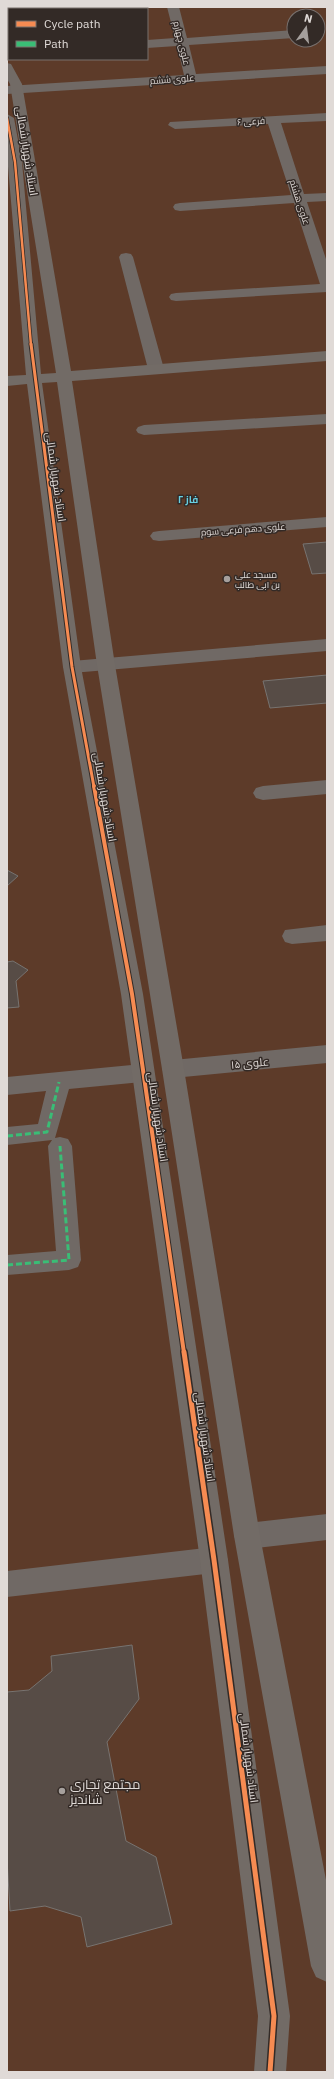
<svg xmlns="http://www.w3.org/2000/svg" width="334" height="2079" viewBox="0 0 334 2079" font-family="'IBM Plex Sans',Cairo,sans-serif">
  <style>
    .green { fill: #5d3b29; fill-rule: evenodd }
    .building { fill: #574c46; stroke: #777370 }
    .lines { fill: none; stroke-linecap: round; stroke-linejoin: round }
    .street { fill: #706965; fill-rule: evenodd }
    .secondary { fill: #726b66; fill-rule: evenodd }
    .quiet { stroke: #3abd76; stroke-width: 3; stroke-dasharray: 6 3; stroke-linecap: butt }
    .cycleway-far3-casing { stroke: #332a26; stroke-width: 4 }
    .cycleway-far2-casing { stroke: #332a26; stroke-width: 5 }
    .cycleway-far1-casing { stroke: #332a26; stroke-width: 6 }
    .cycleway-casing { stroke: #332a26; stroke-width: 8 }
    .cycleway-far3 { stroke: #f68b52; stroke-width: 2.5 }
    .cycleway-far2 { stroke: #f68b52; stroke-width: 3 }
    .cycleway-far1 { stroke: #f68b52; stroke-width: 4 }
    .cycleway { stroke: #f68b52; stroke-width: 5 }
    .poi-dot { fill: #a6a09d; stroke: #332a26; stroke-width: 1.5 }
    .labels { text-anchor: middle; dominant-baseline: central; stroke-width: 3; stroke-linejoin: round; paint-order: stroke }
    .far-street-label { font-size: 9px; fill: #e0dad7; stroke: #332a26 }
    .far-poi-label { font-size: 9px; fill: #e0dad7; stroke: #332a26; text-anchor: start }
    .far-neighbourhood-label { font-size: 10px; font-weight: bold; fill: #68d0e3; stroke: #332a26 }
    .street-label { font-size: 11px; fill: #e0dad7; stroke: #332a26 }
    .near-poi-label { font-size: 13px; fill: #e0dad7; stroke: #332a26; text-anchor: start }
  </style>
  <rect width="100%" height="100%" fill="#3a3532"/>
  <path class="green" d="M7 7H327V2072H7ZM9 9H147V59H9ZM294 16H318V40H294Z"/>
  <path class="building" d="M327 542V573L312 574 303 544Z
    M327 675V703L270 708 263 681Z
    M7 870 18 876 7 886Z
    M13 961 28 970 16 981 19 1007 7 1008V962Z
    M132 1645 139 1699 107 1742 126 1841 156 1857 172 1924 87 1947 81 1917 45 1906 10 1911 7 1859V1692L29 1690 52 1671 51 1656Z"/>
  <g class="lines">
    <path class="street" d="M167 7H179L187 38 294 30V38L189 45 196 74 327 66V74L7 94V86L184 75 177 46 147 48V40L175 38Z
      M327 113V121L281 123 304 194 327 193V201L307 202 327 262V292L176 301 171 300 169 297 171 294 176 293 320 284 294 203 180 211 175 210 173 207 175 204 180 203 291 195 268 124 175 129 168 125 170 122Z
      M126 253 131 254 133 257 164 369 161 372H151L148 369 119 257 121 254Z
      M327 414V424L144 435 138 433 136 430 138 427 144 425Z
      M327 517V527L159 541 153 540 150 536 153 532 159 531Z
      M327 639V651L72 673 66 671 63 667 66 663 72 661Z
      M327 780V794L263 800 256 798 253 793 256 788 263 786Z
      M327 925V941L292 944 285 942 282 936 285 930Z
      M327 1045V1063L173 1078 165 1075 162 1069 165 1063 173 1060Z
      M142 1064 150 1067 153 1073 150 1079 142 1082 69 1089 55 1138 60 1137 68 1139 72 1146 81 1260 78 1267 69 1270 7 1275V1255L56 1251 48 1146 52 1140 7 1145V1127L38 1124 46 1091 7 1095V1077Z
      M327 1514V1540L247 1549 238 1545 234 1536 238 1527 247 1523Z
      M214 1547 224 1551 228 1560 224 1569 214 1573 7 1597V1571Z"/>
    <path class="secondary" d="M7 63 11 64 22 84 71 371 327 351V361L72 381 115 665 184 1069 260 1536 327 1885V1982L316 1977 311 1966 234 1536 162 1069 97 665 57 382 42 383 81 667 143 994 228 1560 290 2016 286 2072H254L258 2016 200 1560 121 994 63 667 27 384 7 386V376L26 375 7 155V114L14 118 22 162 41 374 56 373 10 84 7 79Z"/>
    <path class="quiet" d="M7 1136 47 1132 59 1082
      M7 1265 69 1260 60 1146"/>
    <defs>
      <path id="cycleway-far3" d="M7 118 15 162 31 345"/>
      <path id="cycleway-far2" d="M31 344 72 667 94 787"/>
      <path id="cycleway-far1" d="M94 786 132 994 184 1353"/>
      <path id="cycleway" d="M184 1352 214 1560 274 2016 270 2072"/>
    </defs>
    <use href="#cycleway-far3" class="cycleway-far3-casing"/>
    <use href="#cycleway-far2" class="cycleway-far2-casing"/>
    <use href="#cycleway-far1" class="cycleway-far1-casing"/>
    <use href="#cycleway" class="cycleway-casing"/>
    <use href="#cycleway-far3" class="cycleway-far3"/>
    <use href="#cycleway-far2" class="cycleway-far2"/>
    <use href="#cycleway-far1" class="cycleway-far1"/>
    <use href="#cycleway" class="cycleway"/>
  </g>
  <g class="poi-dot">
    <circle cx="227" cy="579" r="4"/>
    <circle cx="62" cy="1791" r="4"/>
  </g>
  <g class="labels">
    <g class="far-street-label">
      <text transform="translate(182 43) rotate(76)">علوی چهارم</text>
      <text transform="translate(172 79) rotate(-4)">علوی ششم</text>
      <text transform="translate(251 121) rotate(-3)">فرعی ۶</text>
      <text transform="translate(300 202) rotate(72)">علوی هشتم</text>
      <text transform="translate(243 529) rotate(-4)">علوی دهم فرعی سوم</text>
    </g>
    <g class="far-poi-label">
      <text x="235" y="574">مسجد علی<tspan x="235" dy="10">بن ابی طالب</tspan></text>
    </g>
    <g class="far-neighbourhood-label">
      <text x="188" y="499">فاز ۲</text>
    </g>
    <g class="street-label">
      <text transform="translate(27 151) rotate(81)">استاد شهریار شمالی</text>
      <text transform="translate(56 477) rotate(82)">استاد شهریار شمالی</text>
      <text transform="translate(105 797) rotate(80)">استاد شهریار شمالی</text>
      <text transform="translate(250 1063) rotate(-5)">علوی ۱۵</text>
      <text transform="translate(158 1117) rotate(82)">استاد شهریار شمالی</text>
      <text transform="translate(205 1437) rotate(82)">استاد شهریار شمالی</text>
      <text transform="translate(249 1758) rotate(83)">استاد شهریار شمالی</text>
    </g>
    <g class="near-poi-label">
      <text x="70" y="1784">مجتمع تجاری<tspan x="70" dy="15">شاندیز</tspan></text>
    </g>
  </g>
  <rect width="334" height="2079" fill="none" stroke="#e0dad7" stroke-width="16"/>
  <rect x="8" y="8" width="140" height="52" fill="#332a26" stroke="#78706d"/>
  <rect x="16" y="21" width="20" height="6" fill="#f68b52" stroke="#78706d"/>
  <text x="44" y="28" font-size="12" fill="#e0dad7">Cycle path</text>
  <rect x="16" y="41" width="20" height="6" fill="#3abd76" stroke="#78706d"/>
  <text x="44" y="48" font-size="12" fill="#e0dad7">Path</text>
  <g transform="translate(306 28) rotate(14)"><circle r="19" fill="#332a26" stroke="#78706d"/>
  <path d="M0-3L7 15L0 10L-7 15Z" fill="#a6a09d"/>
  <text y="-6" font-size="11" font-weight="bold" text-anchor="middle" fill="#e0dad7">N</text>
  </g>
</svg>
